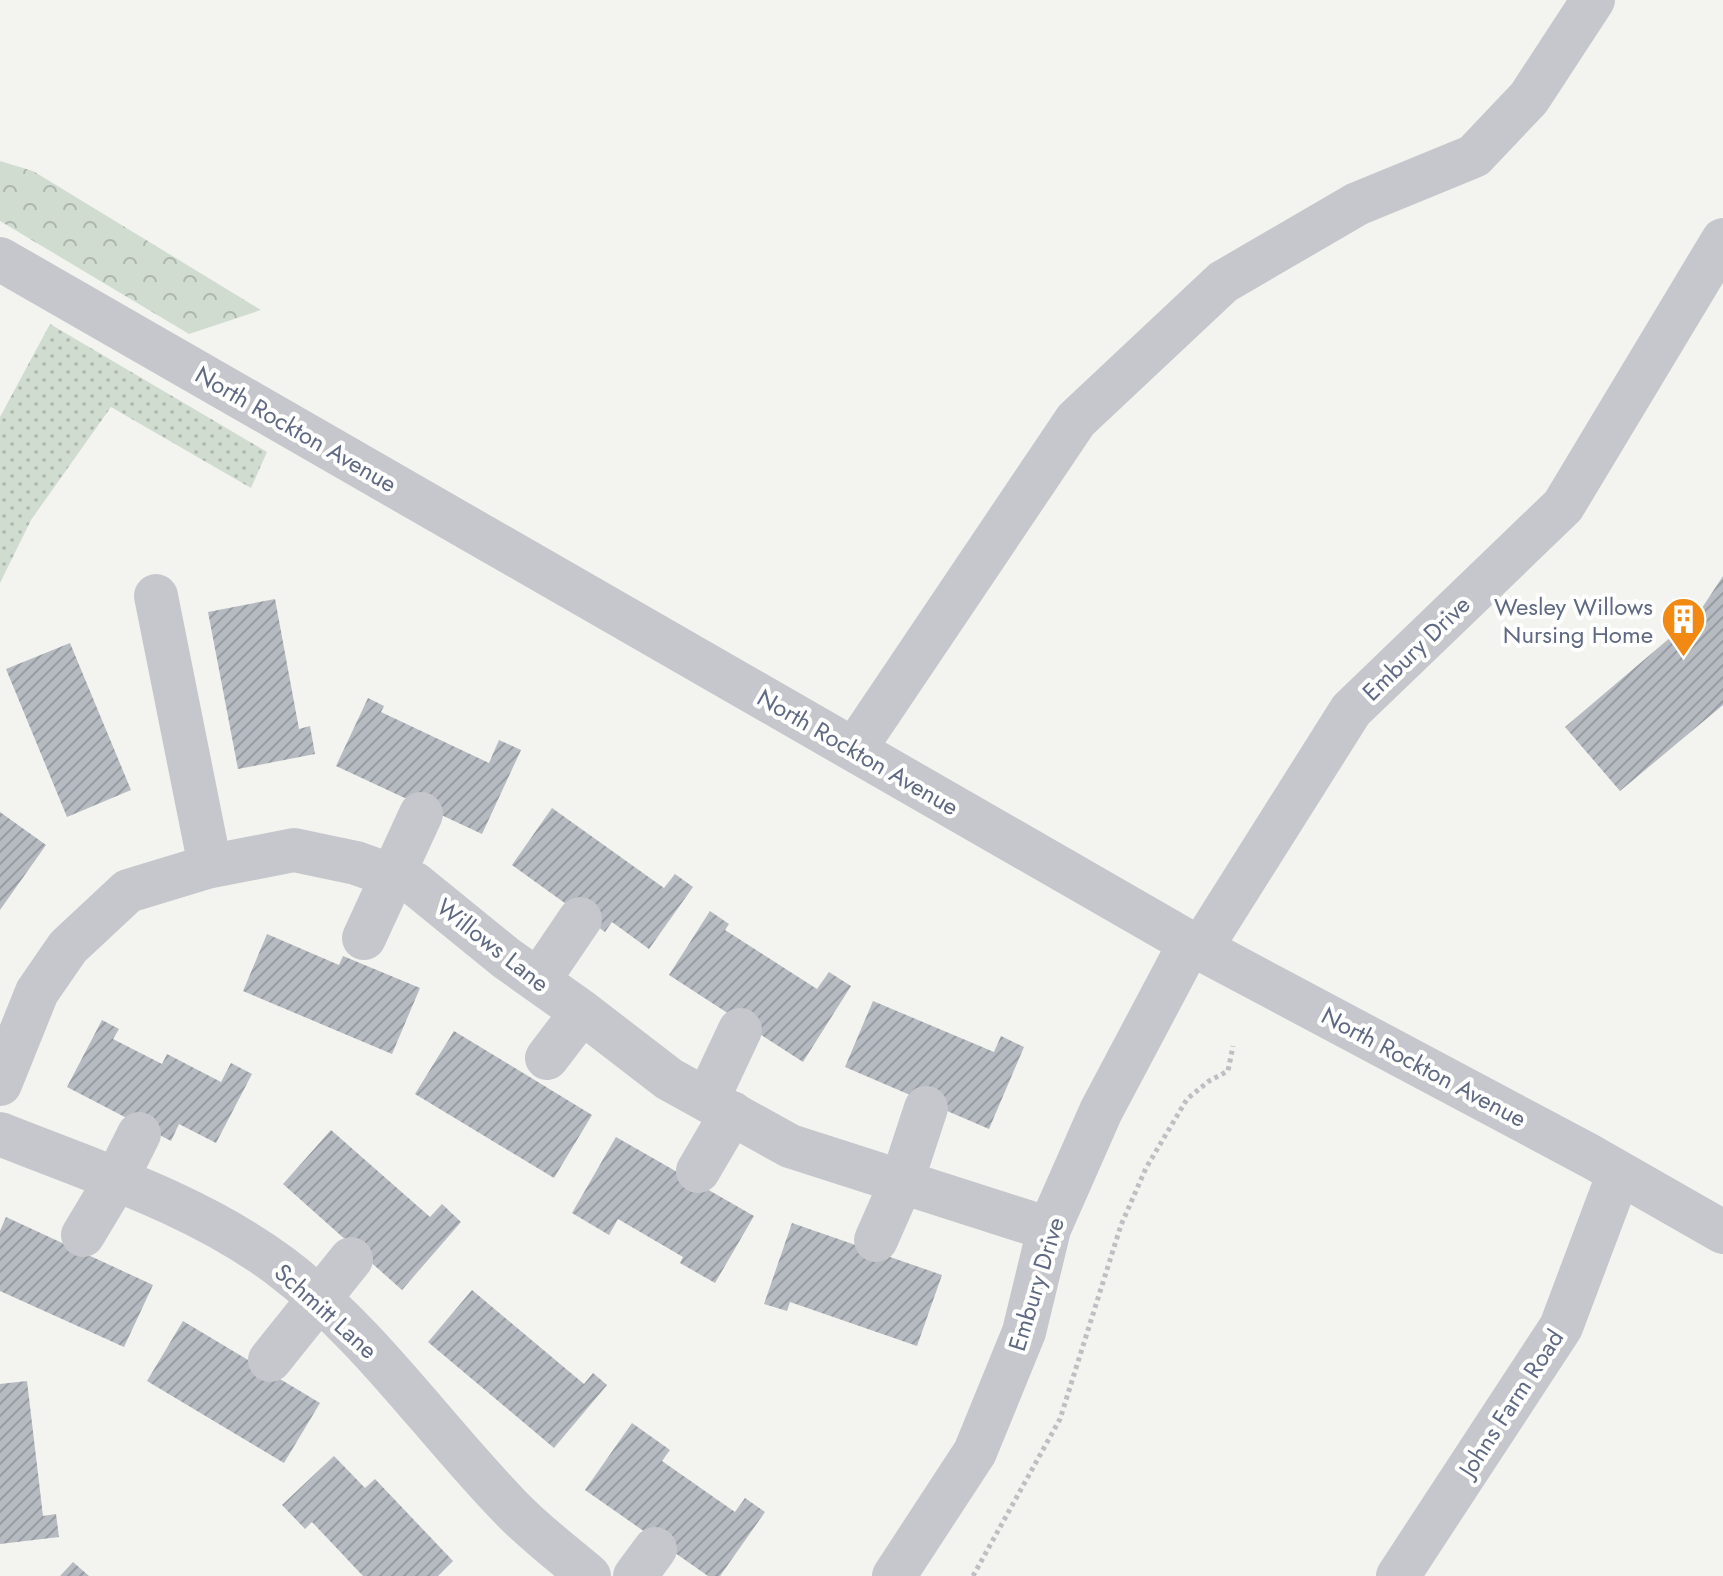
<svg xmlns="http://www.w3.org/2000/svg" width="1723" height="1576" viewBox="0 0 1723 1576" font-family="Jost,sans-serif">
  <style>
    .grass { fill: url(#grass-dots) }
    .forest { fill: url(#forest-crowns) }
    .building { fill: url(#building-hatch) }
    .lines { fill: none; stroke-linecap: round; stroke-linejoin: round }
    .path { stroke: #bebfc2; stroke-width: 5; stroke-dasharray: 4 4; stroke-linecap: butt }
    .minor { stroke: #c6c7cc; stroke-width: 44 }
    .labels { text-anchor: middle; dominant-baseline: central; stroke-width: 8; stroke-linejoin: round; paint-order: stroke }
    .street-label { font-size: 24px; fill: #606983; stroke: #fff }
    .poi-label { font-size: 24px; fill: #606983; stroke: #fff; text-anchor: end }
  </style>
  <defs>
    <pattern id="grass-dots" width="8" height="8" patternUnits="userSpaceOnUse" patternTransform="scale(2)"><rect width="8" height="8" fill="#d1dcd0"/><path d="M2 2h.1M6 6h.1" fill="none" stroke="#adb6ae" stroke-width="1.8" stroke-linecap="round"/></pattern>
    <pattern id="forest-crowns" width="20" height="18" patternUnits="userSpaceOnUse" patternTransform="scale(2)"><rect width="20" height="18" fill="#d1dcd0"/><path d="M2 6a3 3 0 1 1 6 0M12 15a3 3 0 1 1 6 0" fill="none" stroke="#adb6ae"/></pattern>
    <pattern id="building-hatch" width="6" height="6" patternUnits="userSpaceOnUse" patternTransform="scale(2)"><rect width="6" height="6" fill="#b6bac1"/><path d="M-1 1l2-2M0 6l6-6M5 7l2-2" fill="none" stroke="#979ba2"/></pattern>
  </defs>
  <rect width="100%" height="100%" fill="#f3f4ef"/>
  <path class="grass" d="M50 324 267 452 251 488 111 407 31 520 0 583V417Z"/>
  <path class="forest" d="M0 161 33 171 261 310 189 334 0 221Z"/>
  <path class="building" d="M1723 576V705L1620 791 1565 727 1698 614Z
    M275 599 299 729 310 726 315 754 238 769 208 612Z
    M70 643 131 790 67 817 6 669Z
    M368 698 384 706 381 712 489 763 499 740 521 750 482 834 336 766Z
    M552 808 664 888 675 874 693 887 649 949 612 922 605 932 512 865Z
    M0 812 46 845 0 910Z
    M710 911 729 924 725 930 817 989 829 972 851 986 803 1062 669 975Z
    M267 934 339 965 343 956 420 988 392 1054 243 991Z
    M873 1001 994 1052 1001 1036 1024 1047 989 1129 845 1067Z
    M102 1020 119 1029 113 1039 162 1064 167 1054 221 1082 231 1063 252 1074 216 1143 179 1124 171 1141 67 1087Z
    M454 1031 592 1115 554 1178 415 1094Z
    M331 1130 430 1217 442 1204 461 1222 402 1290 283 1184Z
    M616 1137 754 1216 715 1283 680 1263 683 1257 618 1219 609 1235 572 1213Z
    M6 1217 153 1285 124 1347 0 1291V1231Z
    M792 1223 942 1275 917 1346 790 1302 787 1311 764 1304Z
    M472 1290 584 1384 593 1373 607 1385 554 1448 428 1342Z
    M183 1321 320 1403 284 1463 147 1381Z
    M27 1381 43 1516 56 1514 59 1537 0 1544V1384Z
    M632 1423 670 1450 662 1461 735 1512 745 1498 765 1512 720 1576H708L585 1490Z
    M334 1456 365 1488 375 1479 453 1561 438 1576H363L312 1522 305 1529 282 1505Z
    M73 1562 89 1576H60Z"/>
  <g class="lines">
    <path class="path" d="M973 1576 1060 1419 1121 1225 1146 1168 1187 1099 1209 1081 1228 1071 1233 1046"/>
    <path class="minor" d="M0 259 1190 943 1590 1156 1723 1232
      M156 596 210 866
      M854 750 1076 420 1223 282 1357 204 1474 156 1529 98 1593 0
      M364 938 421 814
      M1201 948 1351 710 1563 506 1723 240
      M538 981 580 919
      M547 1058 582 1012
      M0 1084 37 992 68 947 128 891 207 867 294 850 356 863 415 884 506 958 582 1012 669 1079 790 1146 1049 1229
      M707 1100 740 1030
      M0 1134C95 1172 197 1204 280 1266 370 1334 433 1428 511 1508 535 1533 563 1554 589 1576
      M698 1171 732 1113
      M83 1235 116 1180 139 1134
      M876 1240 902 1181 926 1108
      M270 1360 351 1259
      M635 1576 655 1549
      M894 1576 975 1452 1024 1332 1049 1229 1101 1111 1190 943
      M1398 1576 1561 1327 1619 1173"/>
  </g>
  <defs>
    <symbol id="building-pin" viewBox="-11 -11 22 30"><path d="M0 17L-7.5 6A9.5 9.5 0 1 1 7.5 6Z" fill="#f28912" stroke="#fff"/><path d="M-4-6H4V6H1V3H-1V6H-4ZM-2.5-4.3h1.7v1.8h-1.7ZM.8-4.3h1.7v1.8H.8ZM-2.5-1h1.7V.8h-1.7ZM.8-1h1.7V.8H.8Z" fill="#fff"/></symbol>
  </defs>
  <g fill-rule="evenodd">
    <use href="#building-pin" x="1658" y="594" width="51" height="69"/>
  </g>
  <g class="labels">
    <g class="street-label">
      <text transform="translate(296 429) rotate(30)">North Rockton Avenue</text>
      <text transform="translate(1416 648) rotate(-44)">Embury Drive</text>
      <text transform="translate(858 752) rotate(30)">North Rockton Avenue</text>
      <text transform="translate(493 945) rotate(38)">Willows Lane</text>
      <text transform="translate(1424 1067) rotate(28)">North Rockton Avenue</text>
      <text transform="translate(1036 1284) rotate(-73)">Embury Drive</text>
      <text transform="translate(326 1311) rotate(42)">Schmitt Lane</text>
      <text transform="translate(1511 1403) rotate(-57)">Johns Farm Road</text>
    </g>
    <g class="poi-label">
      <text x="1653" y="606">Wesley Willows<tspan x="1653" dy="28">Nursing Home</tspan></text>
    </g>
  </g>
</svg>
